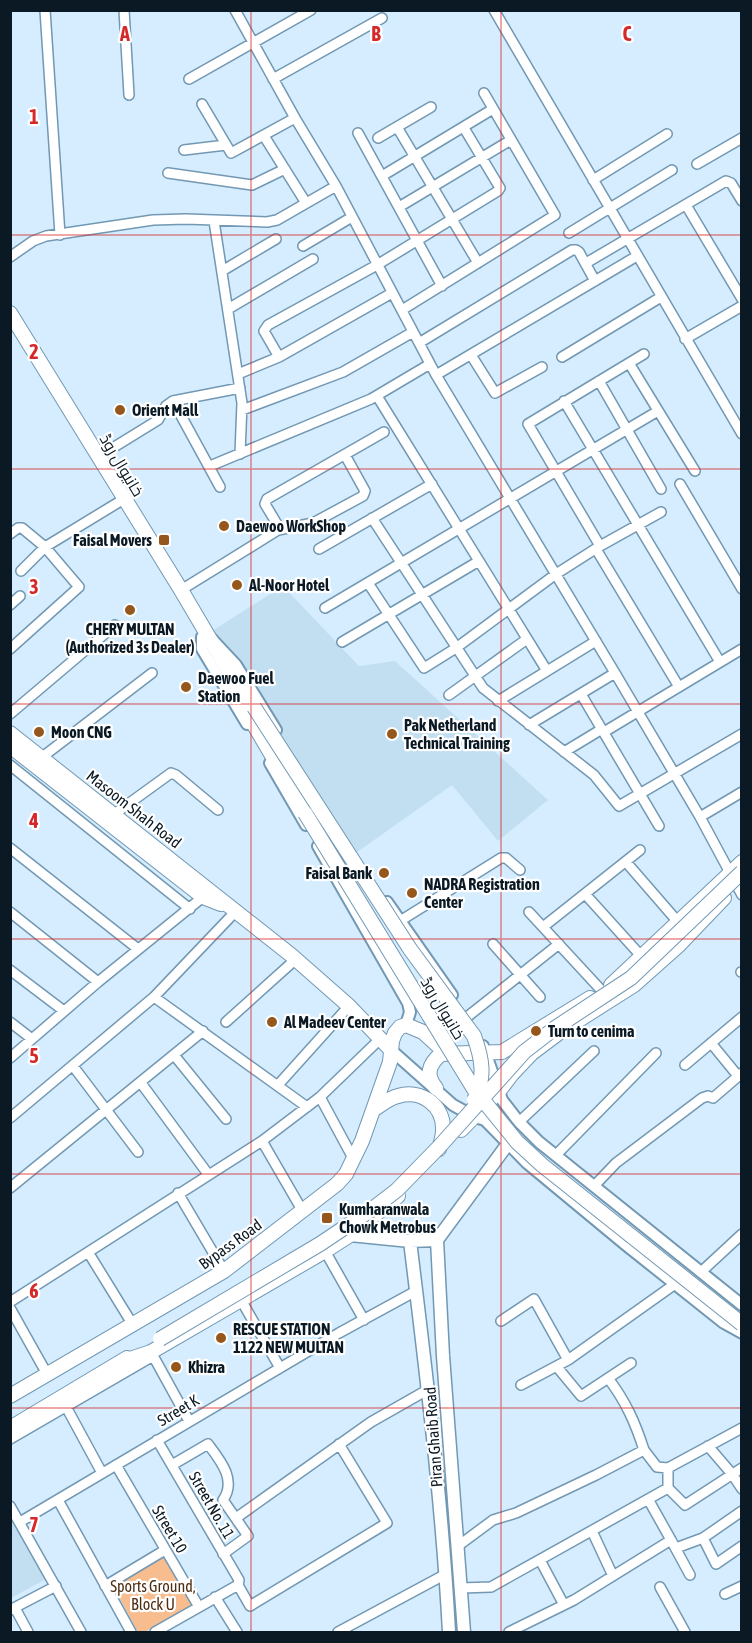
<svg xmlns="http://www.w3.org/2000/svg" width="752" height="1643" viewBox="0 0 752 1643" font-family="'Asap Condensed',Cairo,sans-serif">
  <style>
    .built { fill: #c2dff2 }
    .green { fill: #f7bd8f }
    .lines { fill: none; stroke-linecap: round; stroke-linejoin: round }
    .minor-casing { stroke: #7298b3; stroke-width: 12 }
    .tertiary-casing { stroke: #7298b3; stroke-width: 14 }
    .secondary-casing { stroke: #7298b3; stroke-width: 15 }
    .primary-casing { stroke: #7298b3; stroke-width: 16 }
    .minor { stroke: #fff; stroke-width: 9 }
    .tertiary { stroke: #fff; stroke-width: 10 }
    .secondary { stroke: #fff; stroke-width: 12 }
    .primary { stroke: #fff; stroke-width: 14 }
    .primary-bridge-casing { stroke: #7298b3; stroke-width: 16; stroke-linecap: butt }
    .primary-bridge { stroke: #fff; stroke-width: 14 }
    .grid { fill: none; stroke: #d62828; stroke-width: 1.5; stroke-opacity: 0.55 }
    .poi-dot { fill: #95571c; stroke: #fff; stroke-width: 2 }
    .labels { text-anchor: middle; dominant-baseline: central; stroke-width: 4.5; stroke-linejoin: round; paint-order: stroke }
    .poi-label { font-size: 16px; font-weight: bold; fill: #0a1923; stroke: #fff; text-anchor: start }
    .street-label { font-size: 16px; fill: #0a1923; stroke: #fff }
    .park-label { font-size: 16px; fill: #4e2e11; stroke: #fff }
    .grid-label { font-size: 20px; text-anchor: middle; font-weight: bold; fill: #d62828; stroke: #fff; stroke-width: 4.5; stroke-linejoin: round; paint-order: stroke }
  </style>
  <rect width="100%" height="100%" fill="#d5edff"/>
  <path class="built" d="M283 586 359 666 395 661 548 800 498 841 452 785 353 855 212 631Z
    M10 1515 48 1578 11 1598H10Z"/>
  <path class="green" d="M165 1555 193 1604 145 1632H138L113 1586Z"/>
  <g class="lines">
    <defs>
      <path id="minor" d="M45 10 60 235
        M124 10 129 95
        M235 10 295 118 336 186 436 375 615 673 700 817 742 895
        M494 10 742 434
        M189 79 311 10
        M273 79 382 18
        M202 104 231 153 295 118
        M397 127 478 263
        M358 133 442 286
        M264 136 306 203
        M378 138 431 107
        M184 150 226 145
        M697 164 742 138
        M168 173 252 185 285 169
        M382 176 493 109
        M593 180 667 134
        M686 205 742 299
        M399 207 511 140
        M214 221 242 403 240 454
        M569 233 672 170
        M303 246 352 217
        M10 257 33 241 46 236 153 220 186 219 267 222 277 220 336 186
        M586 263 726 181 731 183 742 201
        M222 271 276 239
        M228 309 313 259
        M402 310 555 215 484 93
        M685 339 742 306
        M419 343 572 250H576L579 252 595 281
        M471 355 495 393 542 367
        M279 357 264 331 268 325 377 265 498 191 500 188 464 128
        M562 357 661 297
        M629 363 695 471
        M238 374 279 357 392 293
        M436 375 637 256
        M599 381 661 489
        M377 396 547 671
        M173 401 220 487
        M564 401 720 662
        M242 410 343 372 413 332
        M98 457 158 420 166 406 173 401 240 388
        M210 466 371 399 430 364
        M680 484 742 589
        M372 518 483 688 594 775 619 806 742 734
        M278 530 313 523 363 496 365 491 345 455
        M10 534 18 528H22L45 547 79 587 10 649
        M600 546 528 424 644 354
        M319 549 432 484
        M596 549 679 687
        M21 571 45 547 119 502
        M368 583 424 668 456 648 556 574 600 546 661 512
        M181 590 278 530 277 524 265 504 267 499 384 432
        M10 605 20 596
        M325 608 658 411
        M342 642 479 561
        M581 694 659 826
        M449 695 527 639
        M498 701 596 641
        M10 714 115 625
        M529 725 615 673
        M604 732 742 649
        M564 752 602 729
        M41 758 152 673
        M10 765 190 909
        M113 815 171 773 176 775 218 810
        M700 817 742 792
        M10 848 138 949
        M626 862 678 922
        M585 894 642 957
        M10 912 98 982
        M529 912 602 991
        M400 921 501 858H506L520 870
        M543 927 640 850
        M493 944 540 997
        M10 970 64 1011
        M741 972H742
        M154 997 307 1107
        M467 1017 559 944
        M10 1022 32 1039
        M226 1022 296 959
        M711 1043 738 1076
        M174 1055 226 1119
        M10 1058 98 982 203 897
        M685 1065 742 1017
        M73 1066 138 1152
        M141 1083 208 1174
        M278 1085 349 1006
        M320 1097 354 1160
        M10 1118 154 997 237 910
        M519 1122 594 1051
        M262 1141 302 1210
        M556 1155 656 1053
        M594 1186 616 1163 702 1098 708 1096 713 1098 742 1073
        M10 1188 203 1031
        M178 1193 224 1271
        M325 1251 364 1320
        M88 1252 133 1325
        M701 1272 742 1234
        M241 1300 280 1368
        M10 1302 262 1141 320 1097 381 1038
        M10 1308 47 1374
        M501 1321 534 1299 568 1360
        M151 1352 189 1421
        M557 1367 581 1396 631 1363
        M608 1378C626 1402 635 1422 644 1450
        M521 1385 568 1360 675 1284
        M64 1403 102 1473
        M10 1439 153 1356
        M157 1440 239 1580 238 1585 250 1606 387 1523 339 1444
        M708 1446 732 1474 742 1489
        M116 1465 199 1607
        M172 1465 208 1444C220 1460 237 1480 223 1500L248 1536 223 1554
        M668 1488 685 1505 742 1468
        M648 1499 671 1540
        M58 1500 131 1632
        M10 1506 81 1632
        M236 1518 371 1422 429 1389
        M20 1522 339 1333 416 1291
        M592 1531 613 1576
        M703 1538 716 1564 742 1546
        M458 1546 493 1520 516 1513 596 1475 644 1450 657 1467 668 1468
        M676 1548 703 1538 742 1511
        M540 1560 564 1605
        M105 1586 165 1550
        M660 1587 685 1632
        M461 1588 491 1587 668 1488V1468L742 1428
        M725 1594 742 1586
        M215 1597 237 1632
        M15 1608 28 1632
        M10 1610 56 1586
        M155 1632 238 1585
        M338 1632 446 1574
        M509 1632 574 1600 671 1540 690 1575"/>
      <path id="tertiary" d="M247 724 202 649V637L207 634 236 665 276 730
        M270 763 306 825
        M318 846 408 1003 410 1012 406 1025
        M387 902 452 995
        M483 1046 502 1100 519 1122 539 1142 742 1305
        M391 1050 453 1105 475 1117 485 1120 527 1163 626 1245 724 1323 742 1333"/>
      <path id="secondary" d="M350 1235 410 1241 437 1240 507 1145
        M437 1240 443 1356 464 1632
        M410 1241C426 1371 442 1502 449 1632"/>
      <path id="primary" d="M10 313 181 590 257 719
        M247 713 280 769
        M10 733 291 955 349 1006 391 1050
        M10 746 203 897 221 904
        M280 759 318 822
        M611 985 742 862
        M436 1088C425 1075 429 1064 441 1054L502 1052 590 998
        M373 1110C381 1105 389 1098 398 1096 421 1089 444 1105 443 1130 443 1136 441 1143 439 1149
        M461 1130 499 1091 512 1074 532 1053 560 1032 634 985 679 945 724 898
        M121 1362 151 1352 325 1251 350 1235 398 1196
        M10 1396 224 1271 337 1184 346 1174 362 1141 390 1062 392 1041 395 1033 400 1027 406 1025 423 1032 446 1053
        M10 1428 127 1358"/>
    </defs>
    <use href="#minor" class="minor-casing"/>
    <use href="#tertiary" class="tertiary-casing"/>
    <use href="#secondary" class="secondary-casing"/>
    <use href="#primary" class="primary-casing"/>
    <use href="#minor" class="minor"/>
    <use href="#tertiary" class="tertiary"/>
    <use href="#secondary" class="secondary"/>
    <use href="#primary" class="primary"/>
    <defs>
      <path id="primary-bridge" d="M254 707 410 949 474 1036C482 1058 486 1078 474 1100
        M305 813 474 1089 517 1142 542 1165 742 1324
        M160 1339 320 1244 371 1210 397 1190 439 1147 524 1052 555 1028 631 978 742 872"/>
    </defs>
    <use href="#primary-bridge" class="primary-bridge-casing"/>
    <use href="#primary-bridge" class="primary-bridge"/>
  </g>
  <path class="grid" d="M251 10V1632M501 10V1632M10 235H742M10 469H742M10 704H742M10 939H742M10 1174H742M10 1408H742"/>
  <g class="poi-dot">
    <circle cx="120" cy="410" r="6"/>
    <circle cx="224" cy="526" r="6"/>
    <rect x="158" y="534" width="12" height="12" rx="3"/>
    <circle cx="237" cy="585" r="6"/>
    <circle cx="130" cy="610" r="6"/>
    <circle cx="186" cy="687" r="6"/>
    <circle cx="39" cy="732" r="6"/>
    <circle cx="392" cy="734" r="6"/>
    <circle cx="384" cy="873" r="6"/>
    <circle cx="412" cy="893" r="6"/>
    <circle cx="272" cy="1022" r="6"/>
    <circle cx="536" cy="1031" r="6"/>
    <rect x="321" y="1212" width="12" height="12" rx="3"/>
    <circle cx="221" cy="1338" r="6"/>
    <circle cx="176" cy="1367" r="6"/>
  </g>
  <g class="labels">
    <g class="poi-label">
      <text x="132" y="410">Orient Mall</text>
      <text x="236" y="526">Daewoo WorkShop</text>
      <text x="152" y="540" text-anchor="end">Faisal Movers</text>
      <text x="249" y="585">Al-Noor Hotel</text>
      <text x="130" y="629" text-anchor="middle">CHERY MULTAN<tspan x="130" dy="18">(Authorized 3s Dealer)</tspan></text>
      <text x="198" y="678">Daewoo Fuel<tspan x="198" dy="18">Station</tspan></text>
      <text x="404" y="725">Pak Netherland<tspan x="404" dy="18">Technical Training</tspan></text>
      <text x="51" y="732">Moon CNG</text>
      <text x="372" y="873" text-anchor="end">Faisal Bank</text>
      <text x="424" y="884">NADRA Registration<tspan x="424" dy="18">Center</tspan></text>
      <text x="284" y="1022">Al Madeev Center</text>
      <text x="548" y="1031">Turn to cenima</text>
      <text x="339" y="1209">Kumharanwala<tspan x="339" dy="18">Chowk Metrobus</tspan></text>
      <text x="233" y="1329">RESCUE STATION<tspan x="233" dy="18">1122 NEW MULTAN</tspan></text>
      <text x="188" y="1367">Khizra</text>
    </g>
    <g class="street-label">
      <text transform="translate(122 465) rotate(59)">خانیوال روڈ</text>
      <text transform="translate(134 809) rotate(38)">Masoom Shah Road</text>
      <text transform="translate(443 1008) rotate(59)">خانیوال روڈ</text>
      <text transform="translate(230 1244) rotate(-36)">Bypass Road</text>
      <text transform="translate(178 1410) rotate(-31)">Street K</text>
      <text transform="translate(433 1437) rotate(-94)">Piran Ghaib Road</text>
      <text transform="translate(212 1505) rotate(60)">Street No. 11</text>
      <text transform="translate(170 1529) rotate(59)">Street 10</text>
    </g>
    <g class="park-label">
      <text x="153" y="1586">Sports Ground,<tspan x="153" dy="18">Block U</tspan></text>
    </g>
  </g>
  <g class="grid-label">
    <text x="125" y="41">A</text>
    <text x="376" y="41">B</text>
    <text x="627" y="41">C</text>
    <text x="34" y="124">1</text>
    <text x="34" y="359">2</text>
    <text x="34" y="594">3</text>
    <text x="34" y="828">4</text>
    <text x="34" y="1063">5</text>
    <text x="34" y="1298">6</text>
    <text x="34" y="1532">7</text>
  </g>
  <rect width="752" height="1643" fill="none" stroke="#0a1923" stroke-width="24"/>
</svg>
